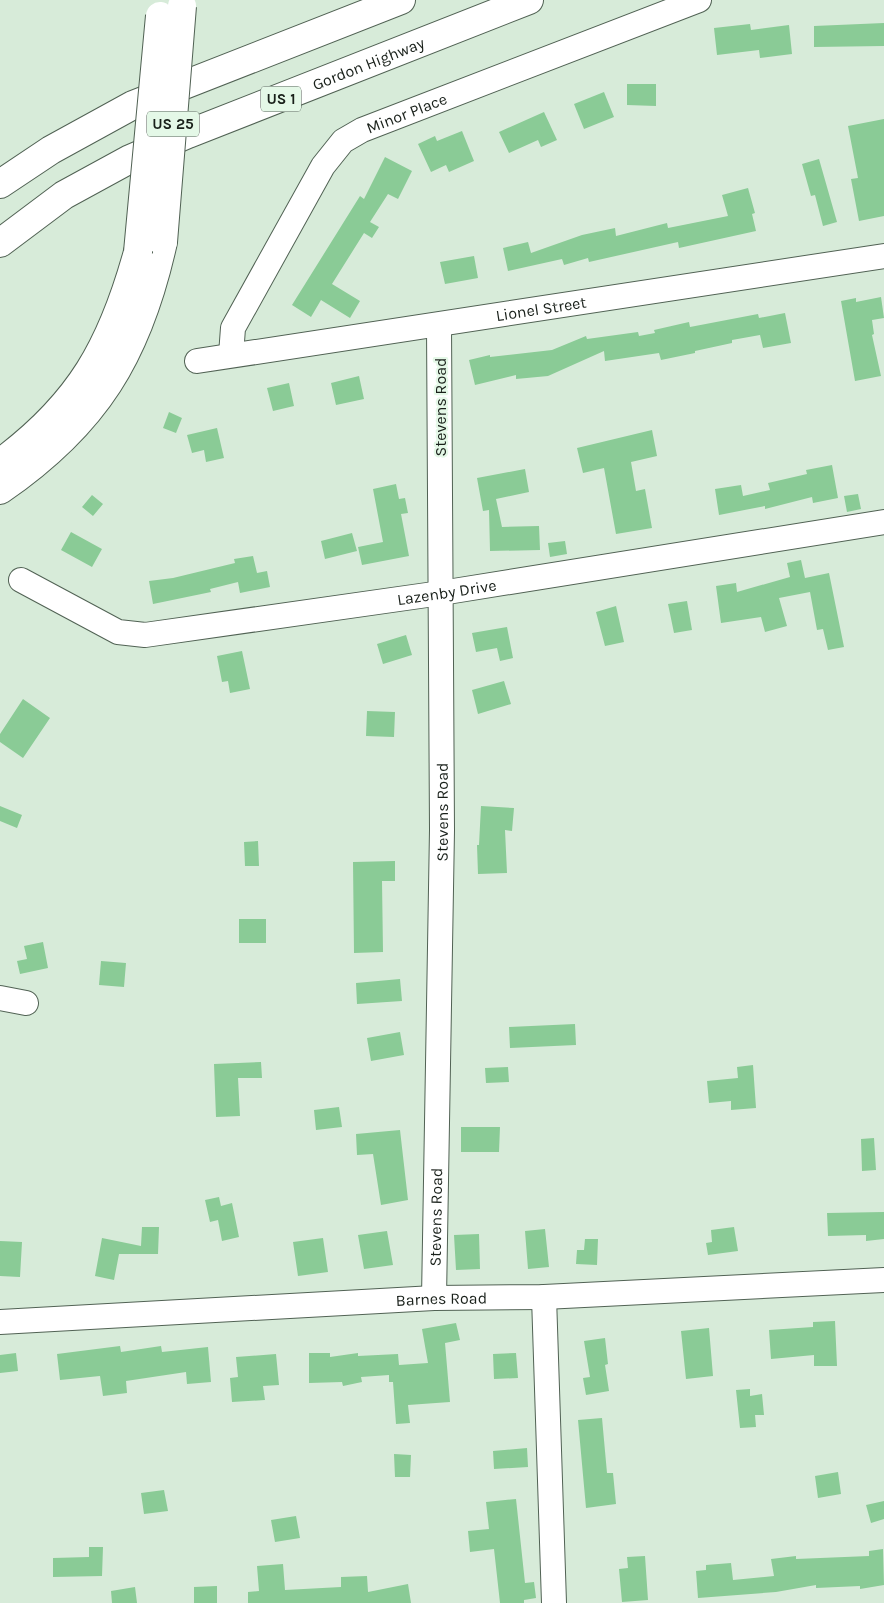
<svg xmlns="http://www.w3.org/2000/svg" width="884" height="1603" viewBox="0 0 884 1603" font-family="Karla,sans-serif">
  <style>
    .building { fill: #8acb96 }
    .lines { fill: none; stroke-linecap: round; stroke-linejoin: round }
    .minor-casing { stroke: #516254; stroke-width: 26 }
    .highway-casing { stroke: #516254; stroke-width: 30 }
    .minor { stroke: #fff; stroke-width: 24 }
    .highway { stroke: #fff; stroke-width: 28 }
    .highway-bridge-casing { stroke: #516254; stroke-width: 30; stroke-linecap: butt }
    .highway-bridge { stroke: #fff; stroke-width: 28 }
    .labels { text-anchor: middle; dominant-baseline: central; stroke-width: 4.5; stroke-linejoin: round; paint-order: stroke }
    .shield { fill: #e4f8e7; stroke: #566158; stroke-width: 1 }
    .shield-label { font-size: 15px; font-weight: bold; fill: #19201a }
    .street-label { font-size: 16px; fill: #19201a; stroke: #e4f8e7 }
  </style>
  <rect width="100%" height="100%" fill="#d7ebd9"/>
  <path class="building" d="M884 23V46L814 47V26Z
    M750 24 751 30 789 25 792 54 760 58 759 50 717 55 714 28Z
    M627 84H656V106L627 105Z
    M604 92 614 117 584 129 574 104Z
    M544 112 557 140 541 147 538 140 509 153 499 132Z
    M884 119V216L859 221 851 179 858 178 848 126Z
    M462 131 474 161 449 172 446 165 431 172 418 144 435 136 437 141Z
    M385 157 412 171 398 199 388 194 370 222 379 227 372 238 364 233 332 284 360 301 350 318 321 300 311 317 292 305 360 196 364 199Z
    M819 159 837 222 823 226 815 195 811 196 802 164Z
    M748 188 755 213 752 214 756 231 679 248 678 242 589 262 588 258 564 265 562 259 508 271 503 248 528 242 531 253 582 235 615 228 616 236 667 223 668 228 728 216 722 195Z
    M474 256 478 278 445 284 440 262Z
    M881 297 884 318 872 320 874 334 872 335 881 376 855 381 841 301 856 298V302Z
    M785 313 791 343 763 348 760 335 732 340V343L695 351V353L661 360 659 353 605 361 604 351 548 376 516 379V375L475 385 469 360 490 355V357L552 350 586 336 587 339 638 332 639 336 655 333 654 330 689 322 690 327 758 314 759 318Z
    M359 376 364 399 336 405 331 383Z
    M289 383 294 406 273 411 267 388Z
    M169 412 182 418 176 433 163 428Z
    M217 428 224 458 206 462 204 450 192 453 187 435Z
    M652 430 657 456 631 462 636 491 645 489 652 528 616 534 604 468 583 473 577 448Z
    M832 465 838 498 813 503 812 497 765 509V506L719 515 715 489 741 485 743 496 770 490 768 483 807 474 806 470Z
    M525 469 529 492 496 499 502 527 539 526 540 550 490 551 489 510 483 511 477 478Z
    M396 484 399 499 405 498 408 513 401 514 409 556 362 565 358 547 383 542 373 489Z
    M858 494 861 509 847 512 844 496Z
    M92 495 103 504 93 516 82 507Z
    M71 532 102 549 92 567 61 550Z
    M352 533 357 551 325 559 321 541Z
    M565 541 567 554 550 557 548 543Z
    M253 556 257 573 267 571 270 587 240 593 238 582 210 589 211 592 153 604 149 581 173 578 235 563 234 559Z
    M801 560 805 578 829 573 844 647 828 650 823 629 817 630 810 592 779 598 787 626 765 632 761 617 721 623 716 586 736 583 737 592 790 577 787 563Z
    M687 601 692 630 674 633 668 604Z
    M616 606 624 642 605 646 596 612Z
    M507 627 513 658 500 661 497 648 476 652 472 633Z
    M406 635 412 655 383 664 377 644Z
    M242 651 250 689 230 693 228 681 222 682 217 656Z
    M504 681 511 704 478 714 472 690Z
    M23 699 50 718 23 758 0 742V734Z
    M367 711 395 712 394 737 366 736Z
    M0 806 22 815 17 828 0 821Z
    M481 806 514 808 512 831 505 830 507 873 478 874 477 845H479Z
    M258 841 259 866H245L244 842Z
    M395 861V881H382L383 952 354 953 353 862Z
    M239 919H266V943H239Z
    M43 942 48 968 20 974 17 961 27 959 24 946Z
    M101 961 126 963 124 987 99 985Z
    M400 979 402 1001 357 1004 356 983Z
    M575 1024 576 1045 510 1048 509 1027Z
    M400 1032 404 1055 371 1061 367 1038Z
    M261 1062 262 1078H238L240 1116 216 1117 214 1064Z
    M753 1065 756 1108 731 1110V1101L709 1103 707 1081 738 1078 737 1067Z
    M508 1067 509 1082 486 1083 485 1068Z
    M339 1107 342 1127 316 1130 314 1110Z
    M461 1127H500L499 1152H461Z
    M400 1130 408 1200 381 1205 373 1154 357 1155 356 1134Z
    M874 1138 876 1170 862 1171 861 1139Z
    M219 1197 221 1206 232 1203 239 1237 222 1241 218 1220 210 1222 205 1200Z
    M884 1212V1239L866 1241V1235L828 1236 827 1213Z
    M142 1227H159L158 1254H119L114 1280 95 1276 102 1238 141 1246Z
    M734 1227 738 1251 708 1255 706 1243 712 1242 711 1230Z
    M545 1229 549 1267 528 1269 525 1231Z
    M387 1231 393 1265 364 1269 358 1235Z
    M479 1234 480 1269 456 1270 454 1235Z
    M323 1238 328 1272 298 1276 293 1242Z
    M585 1239H598L597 1265 576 1264 577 1250H584Z
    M0 1241 22 1242 20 1277 0 1276Z
    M835 1321 837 1366H814V1355L771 1359 769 1330 813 1327V1322Z
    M456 1323 460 1340 445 1343 450 1402 408 1405 410 1423 396 1424 393 1382H389V1375L361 1377 362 1382 343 1386 342 1382 309 1383V1353H330V1357L358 1353V1356L398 1354 399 1365 428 1363 422 1329Z
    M709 1328 713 1376 686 1379 681 1331Z
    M605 1338 608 1364 605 1365 609 1391 586 1395 583 1378 590 1377 584 1341Z
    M120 1346 121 1352 161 1346 162 1352 208 1347 211 1382 187 1384 186 1372 126 1381 127 1393 103 1396 100 1376 60 1380 57 1354Z
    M16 1353 18 1371 0 1373V1355Z
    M516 1353 518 1378 494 1379 493 1354Z
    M276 1354 279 1385 263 1386 265 1400 232 1402 230 1378 238 1377 236 1357Z
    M750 1389V1396L762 1394 764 1415H755L756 1427 740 1428 736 1390Z
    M602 1418 607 1473H613L616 1504 586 1508 578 1420Z
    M527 1448 528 1467 494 1469 493 1451Z
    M394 1454 411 1455 410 1477H395Z
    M838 1472 841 1494 818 1498 815 1476Z
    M164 1490 168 1511 144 1514 141 1493Z
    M516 1499 525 1583 534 1582 536 1598 524 1600V1603H500L494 1549 470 1552 468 1531 489 1529 486 1502Z
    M884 1501V1519L871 1523 866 1505Z
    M296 1516 300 1538 275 1542 271 1520Z
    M89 1547H103L102 1576 53 1577V1558L89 1557Z
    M883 1549 884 1585 860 1589V1586L816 1588V1585L776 1592 698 1598 696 1571 706 1570V1565L731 1563 733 1580 774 1576 771 1559 796 1556V1559L869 1556V1551Z
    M645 1556 648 1600 622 1602 619 1569 628 1568 627 1557Z
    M283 1564 285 1590 341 1587V1577L367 1576 368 1592 408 1584 411 1603H248V1592L259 1591 257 1566Z
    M217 1586V1603H194V1587Z
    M135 1587 137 1603H112L111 1591Z"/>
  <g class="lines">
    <defs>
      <g id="minor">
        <path id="s1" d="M231 355 233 328 323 166 343 141 362 130 699 0"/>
        <path id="s2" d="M197 361 884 256"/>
        <path id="s3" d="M21 580 118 632 145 635 441 593 884 522"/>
        <path d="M0 998 26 1003"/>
        <path d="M544 1297 554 1603"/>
        <path id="s4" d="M434 1298 442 830 439 326"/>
        <path id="s5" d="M0 1322 434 1298 544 1297 884 1280"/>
      </g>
      <g id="highway">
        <path d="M0 184 51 150 133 105 401 0"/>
        <path id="s6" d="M0 243 64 195 130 159 188 134 529 0"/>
        <path d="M0 463C80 404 112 346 138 252"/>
        <path d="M0 490C96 424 138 355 163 242"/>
      </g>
    </defs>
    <use href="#minor" class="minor-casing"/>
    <use href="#highway" class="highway-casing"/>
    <use href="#minor" class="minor"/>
    <use href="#highway" class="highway"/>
    <defs>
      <path id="highway-bridge" d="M163 242 182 6
        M138 252 160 16"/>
    </defs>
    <use href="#highway-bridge" class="highway-bridge-casing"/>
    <use href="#highway-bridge" class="highway-bridge"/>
  </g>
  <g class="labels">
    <g class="shield">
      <rect x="261" y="86.5" width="40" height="25" rx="4"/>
      <rect x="147" y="111.5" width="52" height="25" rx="4"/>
    </g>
    <g class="shield-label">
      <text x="281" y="99">US 1</text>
      <text x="173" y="124">US 25</text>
    </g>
    <g class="street-label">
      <text stroke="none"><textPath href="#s6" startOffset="412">Gordon Highway</textPath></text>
      <text stroke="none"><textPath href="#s1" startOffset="314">Minor Place</textPath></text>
      <text stroke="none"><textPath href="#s2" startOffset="348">Lionel Street</textPath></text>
      <text transform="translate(440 407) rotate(-90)">Stevens Road</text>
      <text stroke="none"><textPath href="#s3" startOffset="442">Lazenby Drive</textPath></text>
      <text stroke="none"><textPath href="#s4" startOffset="486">Stevens Road</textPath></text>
      <text stroke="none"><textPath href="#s4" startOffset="81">Stevens Road</textPath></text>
      <text stroke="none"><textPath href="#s5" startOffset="442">Barnes Road</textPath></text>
    </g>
  </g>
</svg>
